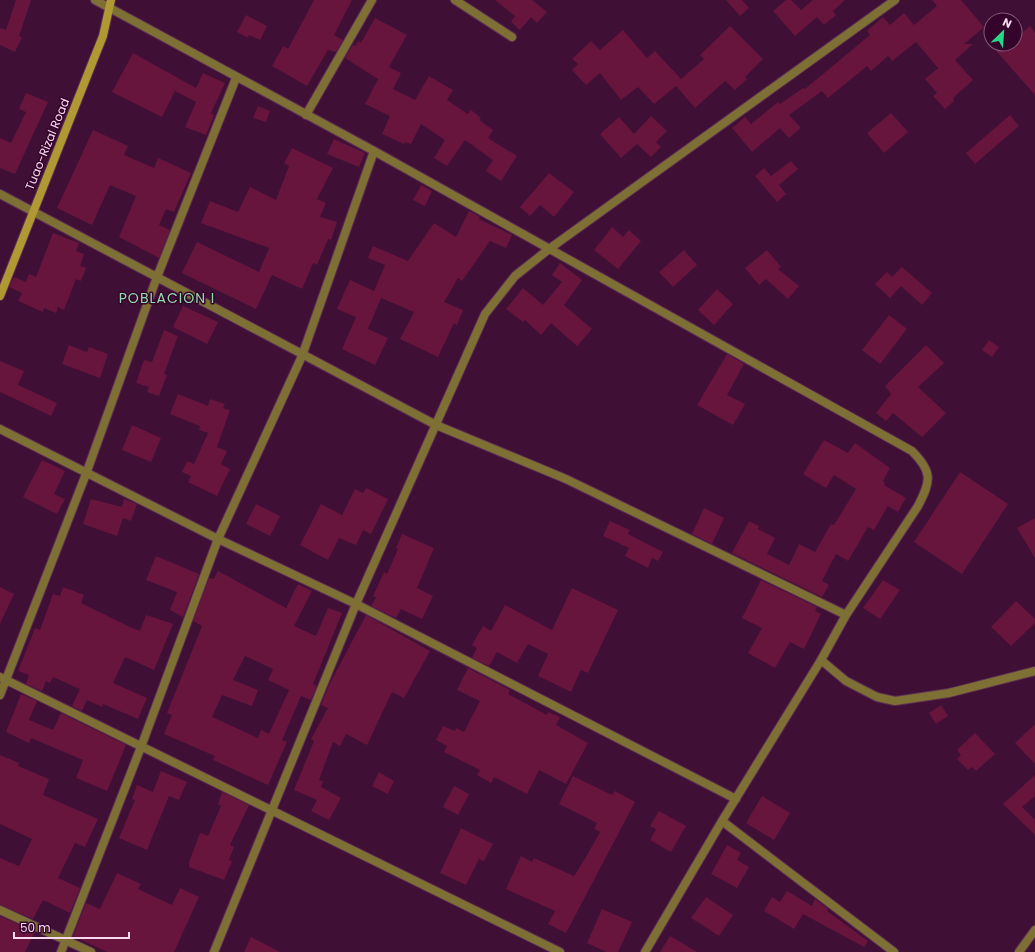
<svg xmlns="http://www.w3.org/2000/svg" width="1035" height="952" viewBox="0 0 1035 952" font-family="Poppins,sans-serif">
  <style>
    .building { fill: #67153c; fill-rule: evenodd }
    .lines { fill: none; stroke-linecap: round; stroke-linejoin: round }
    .street-casing { stroke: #5d2f54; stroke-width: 10 }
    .secondary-casing { stroke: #5d2f54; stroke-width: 10 }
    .street { stroke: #7e7034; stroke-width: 8 }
    .secondary { stroke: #b09932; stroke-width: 8 }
    .labels { text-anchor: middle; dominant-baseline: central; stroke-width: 3; stroke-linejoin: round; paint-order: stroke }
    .street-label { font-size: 12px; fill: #f8d9ef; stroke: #34042b }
    .quarter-label { font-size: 14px; letter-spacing: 1px; fill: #90dbad; stroke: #34042b }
  </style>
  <rect width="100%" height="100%" fill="#3f0f36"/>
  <path class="building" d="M16 0H31L19 36 22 37 15 52 0 45V28L6 30Z
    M314 0H352L334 35 343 40 336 52 328 50 307 86 272 66 283 46 288 49Z
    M495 0H532L547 12 537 23 531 17 520 30 511 22 515 16Z
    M726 0H742L749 8 740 16Z
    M786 0H791L801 10 813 0H845L833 11 836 15 824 25 817 17 795 36 773 11Z
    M932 0H961L984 27 964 44H973L955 60 973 80 953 98 954 101 945 109 933 96 937 93 925 79 938 68 916 42 892 61 888 56 871 71 867 66 828 98 822 91 789 115 801 128 789 138 780 128 752 152 732 128 745 117 751 124 778 102 780 104 803 88 805 89 870 35 867 31 883 17 890 25 904 13 914 25 937 6Z
    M246 15 267 26 260 40 249 35 248 38 237 32Z
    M375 18 407 35 389 67 401 73 393 89 415 100 429 76 453 90 447 100 468 114 471 110 481 118 479 120 493 130 488 138 517 156 501 181 486 171 493 160 465 140 447 166 434 158 445 140 421 124 411 144 405 142 404 144 382 134 390 116 365 104 378 79 345 58 353 45 355 46 358 41 361 43Z
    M730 26 763 59 745 77 747 79 735 90 725 81 695 108 676 86 654 104 638 87 621 100 600 73 586 85 572 70 578 64 572 59 591 41 600 50 623 30 647 58 655 51 681 79 704 59 700 55Z
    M1030 26 1035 33V95L990 44H1015V39Z
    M133 53 196 88 203 73 225 83 211 113 214 115 206 135 185 127 196 102 175 91 162 117 112 92Z
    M26 93 48 102 15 174 0 168V138L11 143 26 112 19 109Z
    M258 106 270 111 266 122 253 118Z
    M891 113 908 132 884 153 867 133Z
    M1010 115 1019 126 975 164 966 153Z
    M651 116 667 131 656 142 661 147 651 157 637 144 621 158 600 134 619 117 634 134Z
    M93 130 128 146 124 155 154 168 158 158 191 173 174 212 166 209 159 225 170 230 159 258 119 237 136 196 110 185 92 225 57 208Z
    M334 139 365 153 359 167 327 154Z
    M292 148 333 168 317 199 326 203 320 217 337 222 331 240 328 239 317 265 313 263 302 289 272 275 256 309 182 273 197 242 259 272 269 248 201 223 210 201 238 212 250 187 276 200 289 166 284 163Z
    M791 161 798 169 779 185 786 194 777 202 755 176 764 168 771 176Z
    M549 173 574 192 554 217 540 205 530 216 520 207Z
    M421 185 432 191 425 206 413 200Z
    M469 211 480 217 479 219 512 235 506 248 490 241 462 281 458 278 444 302 463 310 457 325 454 323 438 357 400 339 414 312 381 298 368 329 388 338 375 365 342 349 356 317 337 309 350 280 374 291 385 265 368 258 373 246 408 261 434 223 456 237Z
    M612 227 623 237 629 230 641 241 618 269 594 250Z
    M53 233 79 243 76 251 84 254 80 266 86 268 81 281 76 279 64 310 58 307 56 313 44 308 43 312 18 301 22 293 9 287 14 277 26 282 29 274 36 277Z
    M684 250 697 265 673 287 659 272Z
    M767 250 781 267 778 269 799 286 788 299 766 279 759 285 745 268Z
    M560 263 582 280 564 305 592 329 577 346 551 323 541 335 525 320 523 322 506 309 523 288 543 305 562 282 552 275Z
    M902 267 932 293 922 305 901 286 890 298 875 284 887 272 892 277Z
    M717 289 733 304 714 325 698 310Z
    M183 306 218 322 207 344 173 327Z
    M889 315 907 329 880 364 862 350Z
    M164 330 178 336 164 374 167 375 159 396 147 392 149 387 136 383 144 360 152 362Z
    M989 340 999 347 992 357 982 350Z
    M69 345 87 352 89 347 108 354 100 378 62 364Z
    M926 345 944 363 918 387 946 413 922 437 893 413 886 421 876 413 891 394 885 386Z
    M727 354 744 364 727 395 745 404 733 425 697 405Z
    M0 361 24 371 18 385 57 403 51 416 0 392Z
    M178 394 208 406 210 399 225 404 223 408 230 410 217 447 227 451 221 464 230 469 217 496 188 482 191 476 182 472 187 461 194 464 208 433 199 430 200 426 170 414Z
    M132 425 161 438 151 462 122 450Z
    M824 440 848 453 855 443 890 468 883 481 885 483 884 485 906 498 898 512 888 506 874 530 868 527 848 561 836 554 822 581 829 585 822 597 732 553 749 521 759 526 758 529 775 538 767 554 789 565 799 544 815 552 831 524 834 525 856 489 834 475 826 488 803 474Z
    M42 460 65 471 54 494 65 499 57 514 23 497Z
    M960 472 1008 504 962 574 914 542Z
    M366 488 388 499 371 534 363 530 356 545 339 538 328 560 300 545 321 504 342 515 355 489 363 493Z
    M91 499 122 507 124 499 137 504 131 521 123 518 117 536 83 524Z
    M256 504 280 516 270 536 246 524Z
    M704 508 724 518 712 544 692 534Z
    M1035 518V558L1017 528Z
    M610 521 630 530 628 534 663 552 658 561 652 558 648 568 625 556 629 548 603 536Z
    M402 534 434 548 417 588 433 596 422 619 401 609 396 618 371 606 376 597 373 596 384 572 387 574 398 549 396 548Z
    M156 556 199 574 183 617 170 610 177 592 146 580Z
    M218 571 286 608 298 584 312 591 294 626 316 636 328 608 342 613 313 684 317 686 311 700 301 696 282 740 287 742 268 785 213 760 215 756 164 734 172 715 167 713 202 626 193 621 209 578 214 579ZM245 656 273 669 268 680 289 690 269 734 261 730 258 738 212 717 222 695 252 706 258 690 233 680Z
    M761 580 817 607 815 611 821 614 804 649 790 642 775 668 748 653 762 628 742 618Z
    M883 580 900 590 880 619 863 608Z
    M0 587 14 594 0 624Z
    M63 587 84 595 81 603 130 627 140 631 146 615 173 624 154 670 125 657 113 683 147 698 138 719 103 704 102 707 87 700 82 711 72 706 80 689 53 677 50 683 46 681 42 691 26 684 29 675 18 671 35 628 40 630 53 594 60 596Z
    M572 588 618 610 588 673 581 670 571 692 538 676 548 654 528 644 517 663 497 652 489 666 472 658 477 648 472 645 483 626 491 631 505 605 552 630Z
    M1016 601 1035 619V623L1011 646 991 627Z
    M366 615 430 651 404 698 392 692 367 745 346 734 340 746 333 742 319 780 323 781 321 787 341 798 329 820 311 811 317 800 294 790 314 741 311 739 328 708 321 705 330 683Z
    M468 668 510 690 508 694 547 715 548 712 560 717 556 725 588 743 566 784 539 770 527 794 494 777 491 783 477 775 480 770 444 752 447 746 436 740 443 726 455 731 456 728 464 732 480 701 457 690Z
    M21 694 37 701 29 720 53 730 61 713 126 745 107 791 76 778 83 760 31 738 29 743 6 732Z
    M941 705 948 716 936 724 929 713Z
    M1035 724V764L1015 743Z
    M975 733 995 754 976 771 972 767 968 770 957 759 961 755 957 750Z
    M0 755 19 763 18 766 49 779 43 795 98 819 85 847 75 843 58 878 80 888 70 913 43 900 33 919 0 905V858L19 866 32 839 0 824Z
    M161 771 187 782 179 800 169 796 147 850 119 838 135 800 132 799 137 785 153 792Z
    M379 772 394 781 388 794 372 786Z
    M1035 775V796L1022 807 1035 820V835L1003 804Z
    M573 776 612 795 615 791 635 802 566 933 548 924 555 911 506 889 521 856 532 862 534 858 574 876 583 862 600 832 594 829 597 823 559 804Z
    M454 786 469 794 458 815 443 807Z
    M222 792 249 805 230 845 234 847 229 860 232 861 224 880 189 867V862L200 833 208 836 221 806 218 804Z
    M762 796 790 813 774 840 746 823Z
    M659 811 686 826 671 852 650 840 656 829 650 826Z
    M461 828 493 844 484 861 479 859 466 885 440 873Z
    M727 845 741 853 737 860 749 867 737 888 711 874Z
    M117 873 141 884 138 889 172 905 180 888 199 897 174 952H107L73 936 86 903 100 909Z
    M787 891 812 906 815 899 828 909 827 911 868 941 864 947 803 914 794 929 764 911 772 897 780 902Z
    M706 897 733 915 719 936 691 918Z
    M602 909 632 922 618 952H606L587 943Z
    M0 916 35 932 25 952H0Z
    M670 936 697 952H660Z
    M251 937 280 952H244Z"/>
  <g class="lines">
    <defs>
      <path id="street" d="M95 0 374 151 912 451C933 472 931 481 918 506L846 615 821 660 846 681 877 697 895 701 949 693 1035 671
        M455 0 512 37
        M306 115 372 0
        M0 194 436 425 566 479 846 615
        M0 429 218 539 356 604 736 799
        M0 677 560 952
        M0 695 86 474 157 277 236 78
        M722 821 894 952
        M0 910 91 952
        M61 952 141 747 218 539 302 356 374 151
        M214 952 356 604 485 314 515 276 549 249 895 0
        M645 952 722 821 821 660
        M1019 952 1035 930"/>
      <path id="secondary" d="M0 296 93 61 103 36 111 0"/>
    </defs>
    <use href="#street" class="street-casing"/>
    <use href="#secondary" class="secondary-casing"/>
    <use href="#street" class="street"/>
    <use href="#secondary" class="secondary"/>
  </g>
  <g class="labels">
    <g class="street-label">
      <text transform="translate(47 144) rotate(-68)">Tuao-Rizal Road</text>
    </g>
    <g class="quarter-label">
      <text x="167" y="298">POBLACION I</text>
    </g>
  </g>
  <g transform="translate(1003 32) rotate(25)"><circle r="19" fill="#34042b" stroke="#825979"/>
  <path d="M0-3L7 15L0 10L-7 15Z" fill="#26d886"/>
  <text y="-6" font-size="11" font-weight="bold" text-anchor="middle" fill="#f8d9ef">N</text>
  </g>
  <path d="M14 932v6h115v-6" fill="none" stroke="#f8d9ef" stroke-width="2"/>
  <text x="20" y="932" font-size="12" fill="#f8d9ef" stroke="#34042b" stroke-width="3" paint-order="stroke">50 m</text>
</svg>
